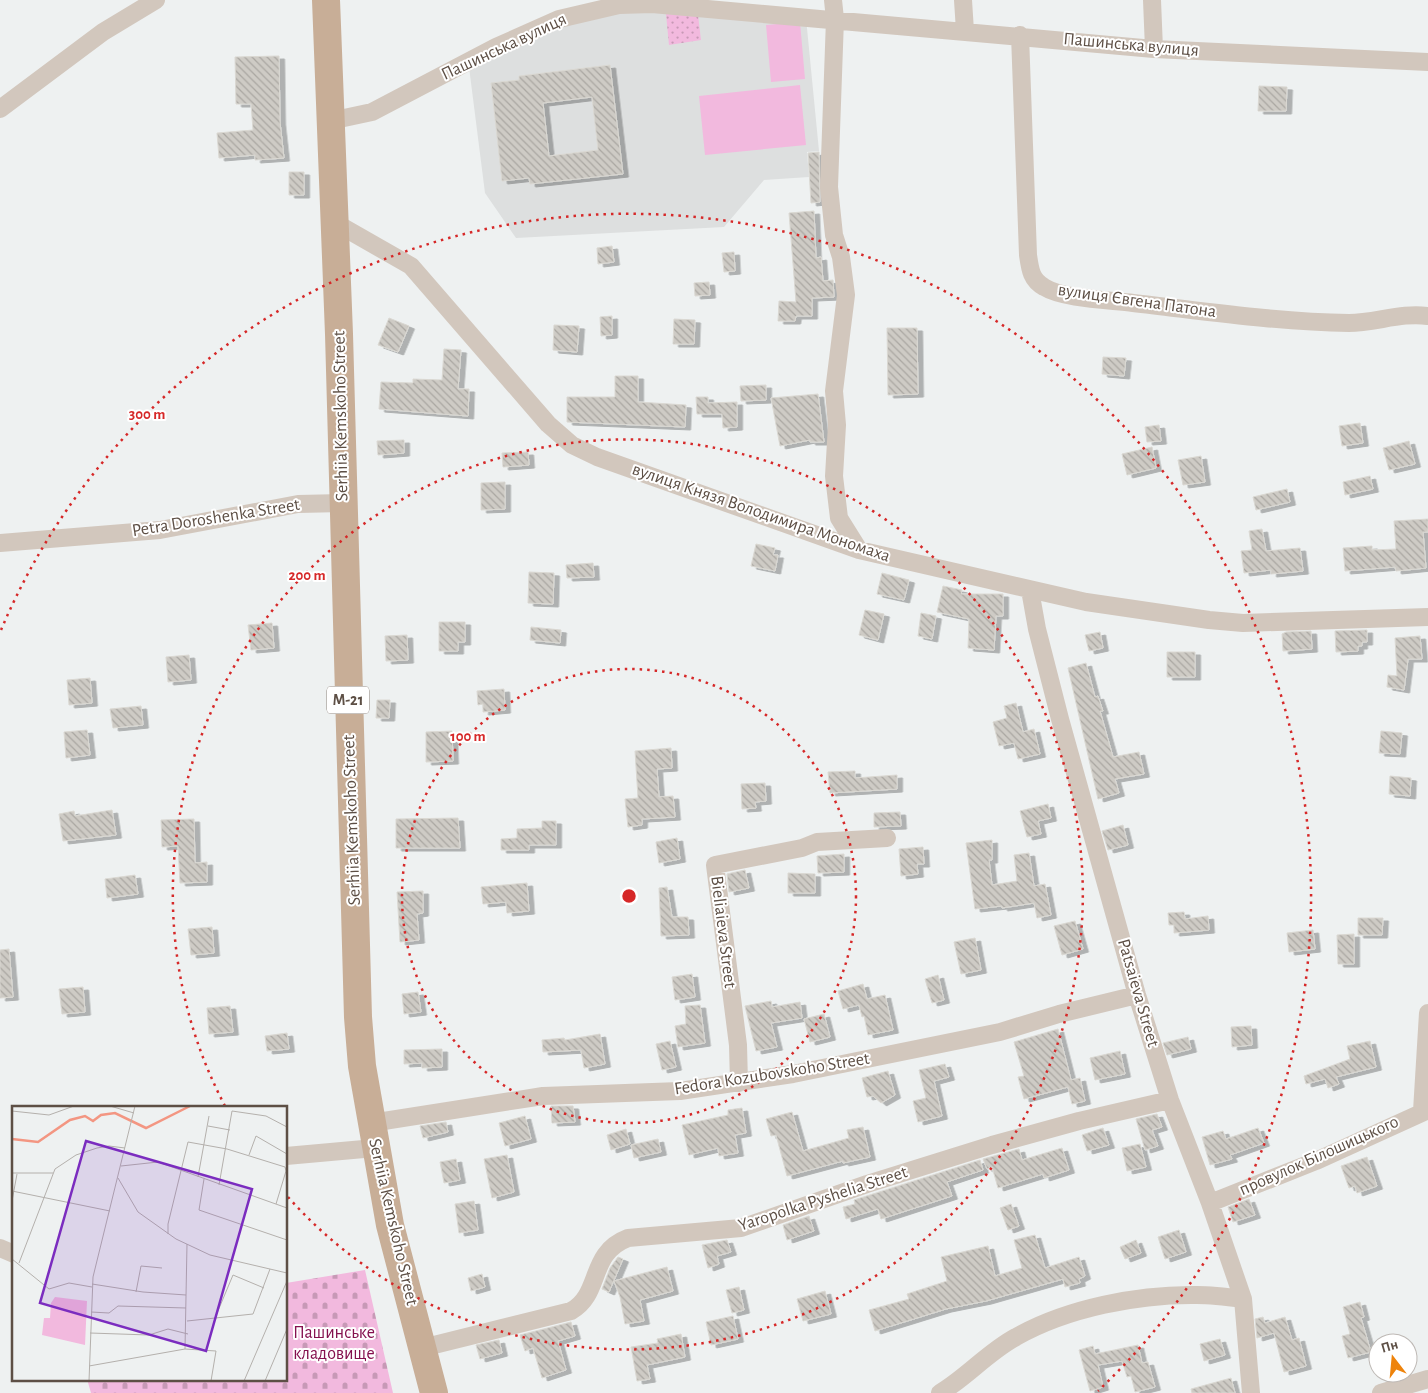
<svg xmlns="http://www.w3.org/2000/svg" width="1428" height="1393" viewBox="0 0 1428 1393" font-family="'Alegreya Sans',sans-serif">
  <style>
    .education { fill: #dddfdf }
    .grass { fill: #f2b9de }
    .cemetery { fill: url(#cemetery-stones) }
    .park { fill: url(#park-dots) }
    .building { fill: url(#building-back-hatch); stroke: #dad8d2; fill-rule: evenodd; filter: url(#shadow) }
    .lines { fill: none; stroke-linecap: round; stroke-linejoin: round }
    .minor { stroke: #d2c7bd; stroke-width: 18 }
    .trunk { stroke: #c8ae97; stroke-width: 28 }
    .ring { fill: none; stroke: #d62828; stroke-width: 2.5; stroke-dasharray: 2.5 5 }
    .labels { text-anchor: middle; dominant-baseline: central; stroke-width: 4; stroke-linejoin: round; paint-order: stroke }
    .shield { fill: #fff; stroke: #8e847d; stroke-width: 1 }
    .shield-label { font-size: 16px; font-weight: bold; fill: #5d4f45 }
    .street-label { font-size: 18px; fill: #5d4f45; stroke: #fff }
    .park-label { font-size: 18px; fill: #84104e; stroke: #fff }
    .inset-river { fill: none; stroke: #f39682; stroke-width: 2.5 }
    .inset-road { fill: none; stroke: #b4b0ac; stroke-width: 1 }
    .view { fill: #7b2cbf; fill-opacity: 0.15; stroke: #7b2cbf; stroke-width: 2.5 }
    .inset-edge { fill: none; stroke: #5d4f45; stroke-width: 2.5 }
    .centre { fill: #d62828; stroke: #fff; stroke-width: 2.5 }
    .ring-label { font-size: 15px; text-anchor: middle; font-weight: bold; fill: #d62828; stroke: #fff; stroke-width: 4; stroke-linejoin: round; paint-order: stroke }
  </style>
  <defs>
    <pattern id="cemetery-stones" width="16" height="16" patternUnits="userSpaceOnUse" patternTransform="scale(1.25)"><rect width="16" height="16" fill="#f2b9de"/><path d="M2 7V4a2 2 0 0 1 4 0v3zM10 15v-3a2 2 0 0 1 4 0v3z" fill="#c799b6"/></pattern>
    <pattern id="park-dots" width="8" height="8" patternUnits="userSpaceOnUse" patternTransform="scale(1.25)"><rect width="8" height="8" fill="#f2b9de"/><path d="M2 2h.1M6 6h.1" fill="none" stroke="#c799b6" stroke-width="1.8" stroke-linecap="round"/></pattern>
    <pattern id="building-back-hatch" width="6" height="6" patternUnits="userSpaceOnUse" patternTransform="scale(1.25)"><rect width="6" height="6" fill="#cecbc5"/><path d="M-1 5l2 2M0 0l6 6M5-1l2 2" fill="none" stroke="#aaa7a2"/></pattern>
    <filter id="shadow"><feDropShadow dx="5.5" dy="3" stdDeviation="0" flood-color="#0004"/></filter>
  </defs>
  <rect width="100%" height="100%" fill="#eef1f1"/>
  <path class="education" d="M622 8 806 18 819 151 807 152 809 177 764 180 724 227 516 238 485 193 469 67 558 22Z"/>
  <path class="grass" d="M800 22 805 79 771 82 766 25Z
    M800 85 806 145 705 155 699 96Z"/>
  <path class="cemetery" d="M365 1270 393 1393H91L87 1379H286V1283Z"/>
  <path class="park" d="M666 14 698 15 701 40 669 45Z"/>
  <path class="building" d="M279 56 280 122 284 158 255 160V155L219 158 217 133 253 130 251 104H236L235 57Z
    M610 65 623 174 530 184 529 178 502 181 491 83 519 80V76ZM592 97 598 150 549 156 543 103Z
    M1259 86 1287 87 1286 111H1258Z
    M819 152 820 202 811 203 808 153Z
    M289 172H304V195H289Z
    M814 211 816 258 821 257 823 281 833 280 834 297 812 298V316H796L795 321H778L779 301 796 302 789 213Z
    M612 246 614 262 598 264 597 248Z
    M734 252 735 271 724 272 722 253Z
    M709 282 710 295 695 296 694 283Z
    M612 316V335L601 336 600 317Z
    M389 318 409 326 398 352 378 345Z
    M674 319 695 320 694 344H673Z
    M554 325 579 326 577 352 553 350Z
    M887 328H917L918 394 888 395Z
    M444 349 461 350 458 389H469L468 416 379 409 381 382 413 383V379L442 380Z
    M1103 357 1126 358 1124 376 1102 374Z
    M615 376H638V402L686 405 685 427 567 422V397H615Z
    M766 385V400L741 401 740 386Z
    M818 394 824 442H810V440L780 446 771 398Z
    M696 397H708V403L737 402V427L723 428 722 414H697Z
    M1360 423 1363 443 1342 446 1339 426Z
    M1159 425 1161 441 1147 442 1145 427Z
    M404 440V453L378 455 377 441Z
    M1409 441 1415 464 1389 470 1383 448Z
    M1152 447 1156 468 1127 475 1122 454Z
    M528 452 529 465 503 467 502 453Z
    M1201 456 1205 482 1183 485 1178 460Z
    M1370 476 1373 489 1345 495 1343 482Z
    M505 482V509L481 510V483Z
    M1287 489 1290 502 1256 510 1253 497Z
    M1428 519V532H1423L1426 568 1396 571 1395 567 1345 571 1343 548 1372 546V550L1396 549 1394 521Z
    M1262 529 1266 551 1300 548 1303 571 1271 574V570L1244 573 1241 551 1252 550 1249 531Z
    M756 544 775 548 773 555H778L775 571 751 566Z
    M593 563 594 577 567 578 566 565Z
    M529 572 554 573 553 604 528 603Z
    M882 573 909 580 904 600 877 594Z
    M943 586 962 590 961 594H1003V616H996L994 650 968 648 969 619 937 612Z
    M865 610 884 614 878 640 859 635Z
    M921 613 936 616 932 639 918 636Z
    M439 622H465V642H458V651H439Z
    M272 623 274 648 251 650 248 625Z
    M531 627 561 630 560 643 530 640Z
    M1367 630V642H1362V646H1358V651L1336 652 1335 631Z
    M1311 631 1312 649 1283 651 1282 634 1286 632Z
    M1100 632 1103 648 1089 651 1085 635Z
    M407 635 408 660 386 661 385 636Z
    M1420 636 1422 659H1408L1404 690 1387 687 1388 675 1397 676 1395 638Z
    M1167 652H1195V677H1167Z
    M189 655 191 680 168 682 166 657Z
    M1086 663 1095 697 1098 696 1103 711H1100L1113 757 1139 752 1144 774 1115 779 1119 793 1098 799 1068 668Z
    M90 678 92 703 69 705 67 680Z
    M504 689 505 710 483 712V704L478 705 477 691Z
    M377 700H390L389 718H376Z
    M1016 703 1023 732 1034 729 1040 754 1018 759 1014 743 999 746 993 722 1007 718 1004 706Z
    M141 706 143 725 113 728 110 709Z
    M87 730 90 755 66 758 64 732Z
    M452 731 453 761 426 762V732Z
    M1381 731 1402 733 1400 754 1379 753Z
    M671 748 672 768 657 769 659 797 673 796 675 817 642 819V825L628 827 625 799 638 798 635 751Z
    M855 771V778L897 775V789L830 793 828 772Z
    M1390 776 1411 778 1410 796 1389 794Z
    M765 783 766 801 755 802 756 808 742 809 741 784Z
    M1048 804 1051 818 1038 821 1041 834 1027 837 1020 811Z
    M112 810 116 835 63 841 59 814 74 811 75 816Z
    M900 812 901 826 874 827V813Z
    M458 818 460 848H396V819Z
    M194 819 195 863 207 862V882L180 883 178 846 162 847 161 820Z
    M542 821H556V845H529V850H501V839L517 838V829L542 828Z
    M1123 825 1128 845 1108 850 1102 831Z
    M677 838 680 859 659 863 656 842Z
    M992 840V860H989L992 885 1017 881 1014 855 1029 853 1034 886 1045 884 1051 915 1037 918 1034 903 1002 908V906L975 909 966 843Z
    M923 847 924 864H917L918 874 901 876 899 849Z
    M844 854V872L818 873 817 856Z
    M745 870 749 888 729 892 727 874Z
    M788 873 815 874V893H788Z
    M135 875 138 894 107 898 105 879Z
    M527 883 529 911 507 913 506 902 483 904 481 887Z
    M667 887 672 917H688L689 935 661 936 659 888Z
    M423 891V913L417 914 419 940 400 942 397 892Z
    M1184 912 1185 919 1208 916 1209 930 1174 933V925H1169L1168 913Z
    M1358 918H1383L1382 935H1358Z
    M1075 921 1083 949 1062 955 1054 926Z
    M212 927 214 953 191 955 188 929Z
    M1313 930 1315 949 1289 952 1287 933Z
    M1354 934V964H1338L1337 935Z
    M975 938 981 970 961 974 954 942Z
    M9 949 13 997 0 998V950Z
    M692 974 695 997 675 1000 672 977Z
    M938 975 944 1000 932 1003 925 979Z
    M863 984 867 999 885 995 893 1030 868 1035 864 1016 862 1017 859 1005 843 1009 838 991Z
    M83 987 85 1012 62 1014 59 989Z
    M418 992 421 1012 404 1014 402 994Z
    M771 1001 772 1007 800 1002 802 1018 771 1023 777 1047 756 1051 745 1006Z
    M700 1005 705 1043 678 1047 675 1026 686 1024 685 1006Z
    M230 1006 233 1032 209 1034 207 1008Z
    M824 1014 830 1037 810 1042 804 1019Z
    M1251 1026 1252 1045 1232 1047 1231 1027Z
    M1058 1029 1071 1080 1080 1078 1085 1101 1072 1104 1068 1087 1024 1099 1018 1077 1024 1076 1014 1042Z
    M287 1033 289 1049 267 1051 265 1036Z
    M600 1034 605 1064 584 1068 581 1050 543 1052 542 1040 564 1038 565 1040Z
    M1188 1037 1191 1049 1167 1055 1163 1043Z
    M670 1041 676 1067 662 1070 656 1044Z
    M1370 1041 1376 1067 1336 1077 1339 1084 1328 1088 1325 1079 1306 1084 1304 1076 1350 1059 1347 1046Z
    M442 1049V1067L422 1068V1063L404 1064V1050Z
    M1120 1051 1125 1074 1095 1080 1090 1058Z
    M945 1064 949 1077 934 1081 942 1116 918 1122 913 1101 926 1098 919 1070Z
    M888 1071 895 1095 881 1103 873 1096 867 1097 862 1078Z
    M551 1106H573L575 1122 552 1123Z
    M742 1108 746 1133 735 1135 738 1153 719 1156 718 1148 689 1155 682 1125 728 1115V1110Z
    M792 1112 803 1151 849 1138 847 1130 863 1127 870 1157 843 1163V1161L787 1176 776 1135 771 1136 766 1119Z
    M1157 1114 1162 1127 1152 1130 1158 1146 1145 1150 1136 1119Z
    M525 1116 531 1139 505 1146 499 1123Z
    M446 1122 448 1132 423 1138 420 1126Z
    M1103 1128 1109 1145 1087 1151 1082 1135Z
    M1258 1128 1264 1143 1230 1155 1232 1159 1210 1165 1202 1137 1223 1131 1226 1139Z
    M626 1129 630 1144 611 1150 607 1135Z
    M658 1139 661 1152 634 1158 631 1145Z
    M1140 1144 1146 1167 1127 1171 1122 1148Z
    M1062 1148 1069 1170 1044 1178 1043 1174 998 1188 992 1167 987 1169 983 1159 1019 1149 1022 1160Z
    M507 1155 514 1192 492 1198 484 1159Z
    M1367 1157 1377 1186 1357 1193 1355 1186 1349 1188 1341 1166Z
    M456 1159 460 1180 444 1183 440 1162Z
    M980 1160 983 1170 947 1182 952 1196 881 1219 878 1209 846 1219 843 1207 855 1204 854 1200Z
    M1249 1199 1255 1215 1233 1222 1228 1207Z
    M474 1201 478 1230 459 1233 455 1204Z
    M1011 1204 1019 1226 1008 1230 1000 1208Z
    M809 1216 814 1231 787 1240 783 1225Z
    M1179 1230 1186 1252 1165 1259 1158 1237Z
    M1035 1235 1045 1268 1079 1257 1085 1276 1079 1279 1080 1283 1065 1287 1063 1279 986 1301 946 1309 875 1331 869 1310 909 1299 907 1294 947 1281 941 1257 988 1246 995 1276 1022 1268 1014 1240Z
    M727 1240 731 1252 717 1256 719 1264 708 1268 702 1245Z
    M1136 1240 1141 1253 1125 1259 1120 1247Z
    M618 1257 623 1259 609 1292 602 1289 610 1268Z
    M667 1267 673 1291 640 1300 644 1321 625 1324 620 1297 614 1281Z
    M482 1274 485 1287 471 1291 468 1278Z
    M739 1287 744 1310 732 1313 726 1290Z
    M825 1291 831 1314 803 1321 797 1299Z
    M1360 1302 1364 1317 1361 1318 1371 1352 1348 1358 1342 1336 1350 1334 1343 1307Z
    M733 1316 738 1339 711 1345 706 1322Z
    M1263 1317 1265 1323 1285 1317 1292 1340 1299 1338 1306 1366 1284 1372 1274 1333 1257 1338 1255 1319Z
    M571 1322 575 1336 558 1341 566 1370 542 1378 533 1348 525 1351 520 1335Z
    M681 1334 685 1357 647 1365 650 1379 637 1381 631 1347 658 1343 657 1339Z
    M1220 1339 1225 1355 1204 1361 1200 1344Z
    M499 1340 502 1353 480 1359 476 1345Z
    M1138 1345 1142 1363 1148 1362 1155 1387 1135 1392 1131 1376 1127 1377 1122 1361 1098 1365 1103 1387 1090 1391 1079 1350 1093 1346 1095 1354Z
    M1231 1378 1235 1393H1192L1191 1389Z"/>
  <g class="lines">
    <path class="minor" d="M833 0 835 19 829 187 834 235 841 257 846 295 834 391 837 425 834 476 839 518 859 550
      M963 0 965 31
      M1152 0 1154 49
      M1020 35 1028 255C1030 269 1031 280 1044 287 1063 299 1110 300 1133 303 1204 311 1277 322 1349 323 1375 323 1402 312 1428 316
      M0 109 103 32 156 0
      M330 121 372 112 496 47 559 19 619 5 652 4 1154 49 1428 62
      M334 222 411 266 548 424 572 445 597 457 859 550 1086 602 1209 620 1243 623 1428 617
      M0 543 160 530 298 504 343 503
      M1030 590 1037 629 1060 719 1137 995 1170 1100 1210 1203 1243 1299 1251 1393
      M739 1083 738 1045 715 865 802 848 817 842 887 838
      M1422 1111 1428 1013
      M371 1123 543 1096 680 1091 793 1074 1000 1032 1059 1014 1137 995
      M286 1156 375 1148
      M1210 1203 1316 1161 1428 1110
      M0 1248 14 1254
      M422 1348 571 1311C602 1294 588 1253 628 1238L741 1228 867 1184 992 1145 1079 1121 1170 1100
      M940 1393C967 1377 988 1352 1016 1337 1067 1308 1139 1294 1197 1295 1212 1295 1228 1297 1243 1299
      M1381 1393 1428 1379"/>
    <path class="trunk" d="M326 0 339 334 358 1017 362 1066 390 1225 434 1393"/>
  </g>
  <g class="ring">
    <circle cx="629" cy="896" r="227"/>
    <path d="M225 1106A455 455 0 1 1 288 1197"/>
    <path d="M1 630A682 682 0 1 1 1098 1391"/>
  </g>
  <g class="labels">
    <rect class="shield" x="327" y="686.5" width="42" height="27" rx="4"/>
    <g class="shield-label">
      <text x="348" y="700">М-21</text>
    </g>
    <g class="street-label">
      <text transform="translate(1131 45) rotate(5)">Пашинська вулиця</text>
      <text transform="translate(504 47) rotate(-25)">Пашинська вулиця</text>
      <text transform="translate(1137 301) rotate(8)">вулиця Євгена Патона</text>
      <text transform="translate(341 416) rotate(-91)">Serhiia Kemskoho Street</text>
      <text transform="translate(761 513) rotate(19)">вулиця Князя Володимира Мономаха</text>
      <text transform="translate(216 518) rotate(-9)">Petra Doroshenka Street</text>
      <text transform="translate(352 820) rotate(-92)">Serhiia Kemskoho Street</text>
      <text transform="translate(723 932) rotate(83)">Bieliaieva Street</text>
      <text transform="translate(1138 993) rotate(74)">Patsaieva Street</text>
      <text transform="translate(772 1074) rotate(-9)">Fedora Kozubovskoho Street</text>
      <text transform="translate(1319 1156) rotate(-24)">провулок Білошицького</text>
      <text transform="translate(823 1199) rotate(-18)">Yaropolka Pyshelia Street</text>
      <text transform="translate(393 1222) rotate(77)">Serhiia Kemskoho Street</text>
    </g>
    <g class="park-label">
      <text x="334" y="1333">Пашинське<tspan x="334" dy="21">кладовище</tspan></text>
    </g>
  </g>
  <g transform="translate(12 1106)">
    <rect width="275" height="275" fill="#eef1f1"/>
    <path d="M43 191 75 195 73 239 30 229 32 212H38L39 197Z" fill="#f2b9de"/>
    <path class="inset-river" d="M0 33 26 36 58 14 73 10 81 15 89 9 103 7 134 22 178 0"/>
    <path class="inset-road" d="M98 0 122 7M0 5 37 9 62 0M196 20 218 24M237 49 244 30 275 48M109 60 146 56 275 102M0 67H41M186 71 197 10M106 72 126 106 164 133 198 149 275 167M192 73 187 104 275 134M207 79 220 5 254 10 275 21M0 85 98 105M0 95 5 68M156 128V118L176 36 215 43 273 61 274 65 264 98M175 138 173 243 204 245 199 275M0 153 37 183 57 177 80 181M7 157 43 63 64 49 85 42 97 40 113 42M80 178 131 186 174 189M124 186 129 160 150 162M79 206 97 207 106 200 174 202M203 212 221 169 252 182M175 215 241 208 258 163M78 227 137 229 156 223 176 228M77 260 173 243M77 275 81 171 123 0M232 275 275 175M253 275 275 223"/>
    <path class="view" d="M74 35 240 83 194 245 28 197Z"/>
    <rect width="275" height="275" class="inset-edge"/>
  </g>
  <circle cx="629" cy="896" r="8" class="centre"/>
  <g class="ring-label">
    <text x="147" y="419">300 m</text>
    <text x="307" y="580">200 m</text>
    <text x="468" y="741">100 m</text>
  </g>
  <g transform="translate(1393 1358) rotate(344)"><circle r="24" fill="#ffffff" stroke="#beb9b5"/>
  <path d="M0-4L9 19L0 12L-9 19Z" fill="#ee830b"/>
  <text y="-8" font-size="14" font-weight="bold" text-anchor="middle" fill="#5d4f45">Пн</text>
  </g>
</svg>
